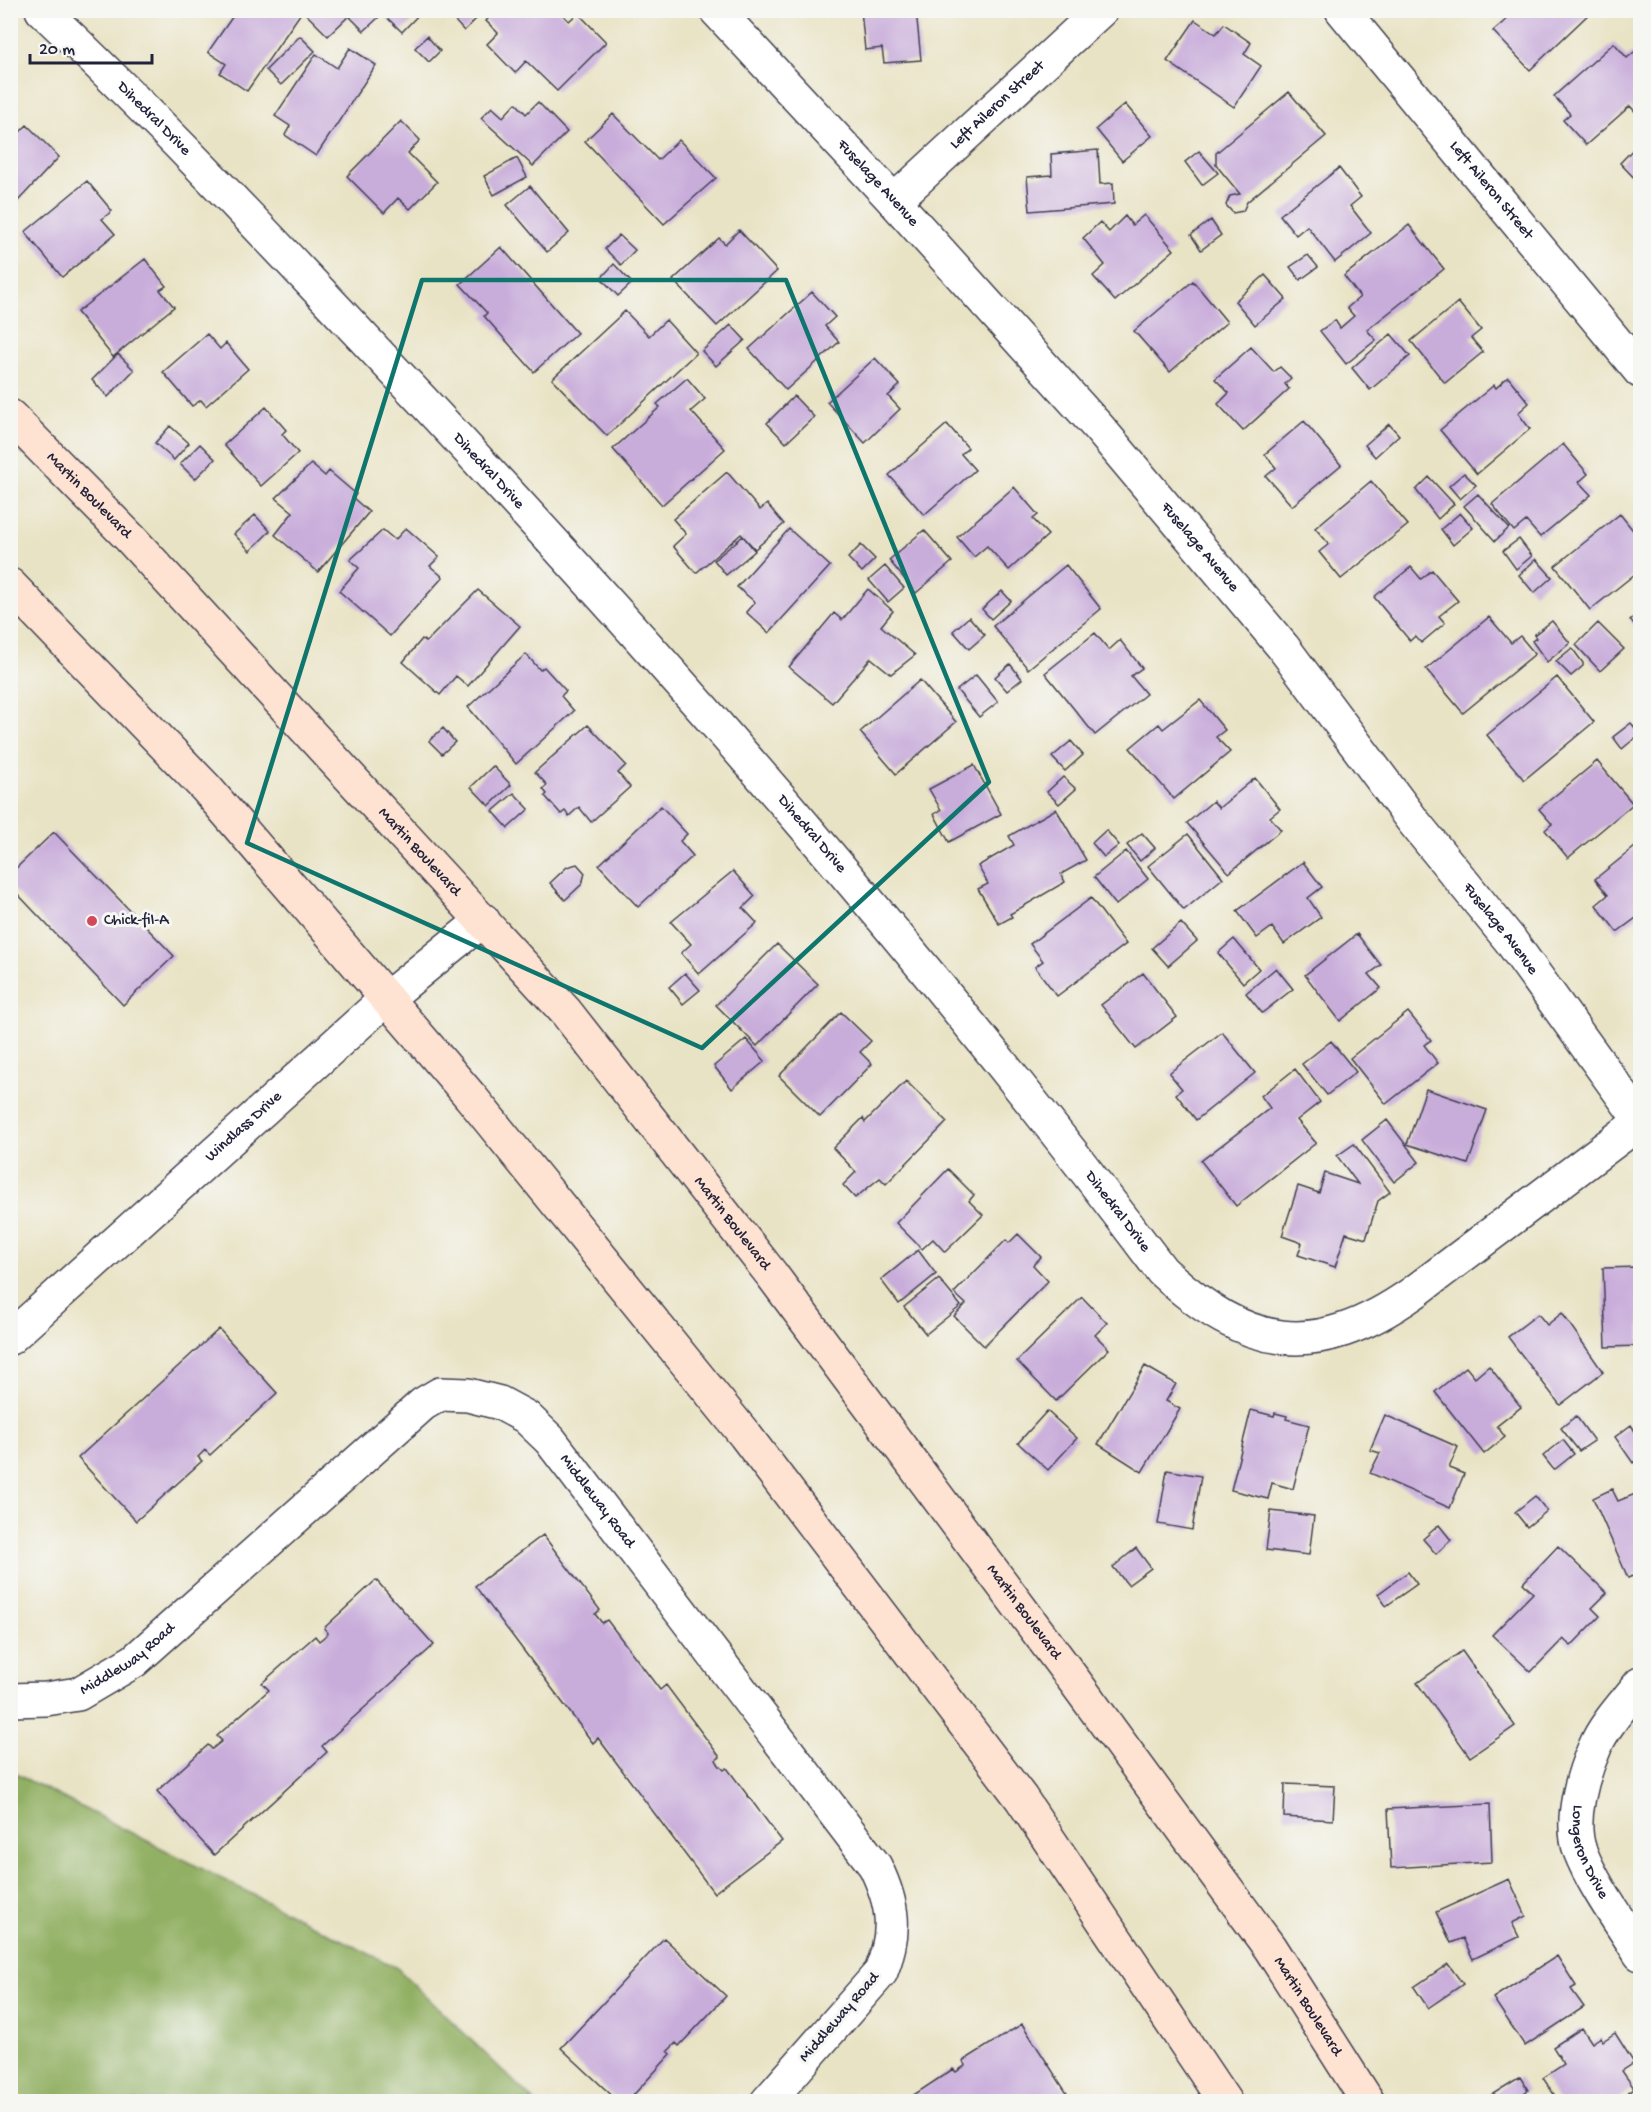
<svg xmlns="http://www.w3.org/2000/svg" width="1651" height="2112" viewBox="0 0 1651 2112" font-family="'Gochi Hand',sans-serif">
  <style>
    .forest { fill: #92b063; stroke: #5a694f; stroke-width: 1.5 }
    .building { fill: #c8acda }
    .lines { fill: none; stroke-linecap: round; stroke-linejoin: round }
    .street-casing { stroke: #403f50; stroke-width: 36 }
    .secondary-casing { stroke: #403f50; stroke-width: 36 }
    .street { stroke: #fff; stroke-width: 33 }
    .secondary { stroke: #fee3d2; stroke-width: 33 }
    .marked { fill: none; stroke: #0f766e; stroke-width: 4.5; stroke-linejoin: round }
    .poi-dot { fill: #d1495b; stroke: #f6f6f2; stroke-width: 2 }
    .labels { text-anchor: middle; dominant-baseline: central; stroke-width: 6; stroke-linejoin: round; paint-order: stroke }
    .street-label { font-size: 16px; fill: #22223b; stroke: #f6f6f2 }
    .poi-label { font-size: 16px; fill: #22223b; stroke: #f6f6f2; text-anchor: start }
  </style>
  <rect width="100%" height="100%" fill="#f6f6f2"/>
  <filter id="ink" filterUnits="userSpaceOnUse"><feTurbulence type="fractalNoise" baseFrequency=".0167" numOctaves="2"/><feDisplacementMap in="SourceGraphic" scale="12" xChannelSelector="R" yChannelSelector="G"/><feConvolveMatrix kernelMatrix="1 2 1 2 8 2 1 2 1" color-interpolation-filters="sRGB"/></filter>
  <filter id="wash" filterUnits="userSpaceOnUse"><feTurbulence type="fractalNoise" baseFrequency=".008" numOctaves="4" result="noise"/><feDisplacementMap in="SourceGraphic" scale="24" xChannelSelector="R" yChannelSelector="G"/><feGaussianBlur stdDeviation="1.35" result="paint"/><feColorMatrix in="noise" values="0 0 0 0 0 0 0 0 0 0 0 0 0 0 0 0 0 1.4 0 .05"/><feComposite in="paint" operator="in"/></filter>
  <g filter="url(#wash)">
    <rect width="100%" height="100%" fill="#e9e3c5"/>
    <path class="forest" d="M10 1771 397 1968 534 2101H11Z"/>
    <g id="blocks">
      <path class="building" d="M237 10H303L247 91 220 73 226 64 208 52Z
        M310 10H355L328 36 306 14Z
        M357 10H372L379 17 364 31 350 17Z
        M379 10H423L402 32Z
        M445 10H468L476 19 464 31Z
        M496 10H558L569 21 578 13 606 42 557 91 526 61 515 73 487 44 498 33 486 21Z
        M861 10H916L921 60 884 63 882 48 865 50Z
        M1510 10H1593L1530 70 1493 31 1507 19 1504 16Z
        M1195 20 1216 34 1224 24 1251 43 1244 54 1261 66 1234 107 1167 61Z
        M300 36 315 51 281 85 266 70Z
        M427 36 440 51 429 62 415 48Z
        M1614 43 1627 58 1640 47V117L1630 106 1586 145 1563 120 1570 114 1554 96Z
        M350 48 376 65 316 156 285 135 290 126 275 116 316 54 337 68Z
        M1289 92 1326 136 1247 202 1243 211 1233 213 1226 205 1230 196 1240 194 1216 165V153Z
        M538 102 567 132 533 166 481 118 492 107 503 117 516 103 526 114Z
        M1125 104 1152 136 1122 161 1096 129Z
        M613 114 658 160 679 140 716 178 664 224 585 141Z
        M401 121 420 140 408 153 437 182 410 209 398 198 384 213 347 176Z
        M27 125 59 157 18 201 10 194V142Z
        M1640 142V184L1620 163Z
        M1098 150 1100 184 1113 183 1114 204 1030 211 1027 177 1052 175 1051 154Z
        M1199 151 1218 173 1202 185 1185 162Z
        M517 158 527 177 494 195 484 176Z
        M1339 168 1361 197 1350 206 1371 233 1335 262 1307 226 1296 235 1280 215Z
        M87 181 112 211 102 219 115 234 62 277 25 232Z
        M530 186 569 233 547 252 507 205Z
        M1144 215 1174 250 1115 301 1093 276 1105 265 1083 238 1100 222 1109 232 1125 216 1132 225Z
        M1211 220 1221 235 1201 250 1191 235Z
        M1409 225 1444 269 1367 330 1376 340 1346 364 1320 331 1335 320 1340 328 1354 316 1347 308 1360 297 1344 276Z
        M739 230 777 271 717 326 673 280 719 238 725 244Z
        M619 235 635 250 621 265 605 249Z
        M501 247 577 333 534 372 484 316 487 313 460 284Z
        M1308 255 1318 267 1300 280 1290 267Z
        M145 259 166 286 160 290 174 307 113 357 77 312Z
        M614 264 632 283 618 296 601 278Z
        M1265 275 1286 299 1255 325 1235 301Z
        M1193 281 1227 322 1170 372 1134 331Z
        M812 292 835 317 825 326 839 342 786 390 749 349Z
        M1458 302 1481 330 1471 338 1483 352 1445 383 1411 341Z
        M625 311 649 336 666 320 696 353 607 436 552 379Z
        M731 325 745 340 716 366 702 351Z
        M207 334 220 349 226 343 248 369 206 406 201 400 192 406 163 372Z
        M1391 334 1410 356 1370 390 1352 368Z
        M1251 347 1274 372 1280 367 1291 378 1285 384 1289 389 1243 431 1218 404 1229 393 1215 379Z
        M118 354 134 370 108 397 92 380Z
        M875 358 900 385 888 396 900 409 865 443 827 402Z
        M1508 377 1529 403 1518 413 1530 429 1477 474 1440 430 1494 385 1496 388Z
        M687 378 705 399 691 411 725 449 662 505 613 449 660 407 657 404Z
        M794 396 814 417 786 443 767 423Z
        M266 407 286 430 282 434 298 453 261 486 224 445Z
        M1304 421 1341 465 1292 506 1266 476 1276 468 1265 454Z
        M947 424 968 448 961 454 975 470 924 515 889 475Z
        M1389 424 1399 435 1375 457 1365 445Z
        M170 426 189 443 174 460 155 443Z
        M200 444 215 459 195 479 180 464Z
        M1563 444 1588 474 1579 482 1591 495 1540 537 1526 521 1514 531 1492 504Z
        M311 464 325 476 329 471 356 494 353 498 369 512 318 572 275 535 293 512 276 498Z
        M727 472 760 510 767 504 784 524 755 549 741 534 696 573 673 546 686 534 673 519Z
        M1464 473 1476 485 1460 499 1449 486Z
        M1429 477 1454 504 1438 519 1416 490Z
        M1371 481 1408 525 1341 579 1319 552 1329 544 1315 528Z
        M1014 487 1038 515 1033 519 1048 535 1009 570 987 546 974 557 957 537Z
        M1478 494 1509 528 1495 541 1464 506Z
        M1460 513 1473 528 1453 545 1441 529Z
        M1620 514 1640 539V570L1590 610 1555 566Z
        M255 515 270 531 250 551 234 534Z
        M406 528 439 557 430 566 443 577 390 636 339 591 359 568 350 560 383 530 395 540Z
        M789 529 830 566 769 633 746 612 755 602 737 587Z
        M924 530 952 562 916 593 889 560Z
        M743 536 755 551 726 575 714 560Z
        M1519 539 1532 556 1516 569 1503 551Z
        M861 545 875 559 862 572 848 558Z
        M1536 559 1552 577 1534 593 1519 575Z
        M1066 565 1101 609 1028 669 993 626Z
        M885 566 904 588 888 602 869 580Z
        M1411 567 1421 579 1432 570 1458 601 1439 616 1445 623 1421 643 1415 636 1410 641 1374 597Z
        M868 589 893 611 881 626 915 655 891 674 871 658 832 703 789 667 834 613 842 620Z
        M478 590 520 626 468 686 456 676 440 695 403 662 422 639 426 642Z
        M1002 591 1011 601 991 619 982 609Z
        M1640 612V633L1630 620Z
        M969 617 985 635 969 649 953 631Z
        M1489 617 1511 643 1520 636 1535 654 1463 713 1426 669Z
        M1552 621 1570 643 1547 662 1532 641 1536 638 1534 635Z
        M1598 623 1624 649 1600 671 1576 645Z
        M1095 633 1109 650 1120 640 1142 668 1131 676 1146 694 1095 735 1045 673Z
        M1572 648 1583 663V666L1571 676 1556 661Z
        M526 654 540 670 544 667 566 691 561 696 574 711 516 764 468 707Z
        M1010 664 1022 679 1007 691 995 677Z
        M976 675 998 702 979 717 957 690Z
        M1557 677 1594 722 1524 780 1487 735Z
        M920 680 956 722 896 774 860 732Z
        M1200 700 1225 730 1216 737 1230 752 1174 799 1130 748 1159 724 1163 729Z
        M1631 723 1640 734 1622 749 1613 737Z
        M588 725 626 765 618 773 630 787 591 822 579 807 569 816 565 811 561 814 545 796 547 794 543 789 547 785 535 772Z
        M443 728 455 742 442 754 429 741Z
        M1071 741 1083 755 1065 771 1052 757Z
        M1597 761 1633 804 1568 858 1545 830 1552 824 1539 809Z
        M974 765 1001 814 949 842 934 814 941 810 929 789Z
        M493 766 511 785 489 806 471 787Z
        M1063 777 1076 789 1059 804 1047 792Z
        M1255 778 1280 809 1270 817 1281 830 1229 873 1187 823 1213 801 1219 808Z
        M514 793 529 809 508 828 493 811Z
        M661 806 687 834 680 841 693 856 638 907 599 865Z
        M1056 809 1086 860 1061 874 1065 882 1010 914 1012 917 999 924 978 889 988 884 978 866 1014 845 1009 836Z
        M1106 830 1119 845 1104 857 1092 843Z
        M54 832 174 956 123 1005 10 886V874Z
        M1142 833 1155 848 1140 861 1127 845Z
        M1188 834 1223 878 1184 910 1148 866Z
        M1640 843V915L1617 932 1596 905 1608 895 1595 879Z
        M1126 851 1148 879 1116 905 1094 877Z
        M1303 862 1322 887 1308 898 1321 917 1284 944 1272 927 1257 938 1237 911Z
        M577 864 585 873 582 884 565 900 550 883 567 867Z
        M733 871 755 896 743 908 757 923 699 974 681 953 691 944 671 922Z
        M1091 898 1126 944 1057 996 1035 967 1043 961 1030 944Z
        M1181 923 1197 941 1168 966 1152 948Z
        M1357 934 1381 965 1369 974 1381 988 1340 1021 1305 975Z
        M1234 939 1259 969 1243 983 1218 953Z
        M777 944 818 984 757 1046 716 1005Z
        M1276 968 1293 989 1262 1013 1246 993Z
        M685 973 700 990 683 1004 669 987Z
        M1143 973 1177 1017 1136 1049 1101 1005Z
        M841 1012 871 1041 860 1052 872 1064 820 1117 779 1076Z
        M1408 1012 1431 1040 1424 1045 1438 1063 1386 1104 1350 1058Z
        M1222 1032 1255 1073 1196 1120 1176 1094 1182 1089 1169 1073Z
        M746 1039 765 1061 732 1089 714 1066Z
        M1331 1041 1356 1072 1327 1095 1302 1064Z
        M1295 1069 1320 1102 1297 1120 1316 1143 1236 1206 1201 1161 1270 1108 1261 1096Z
        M906 1081 947 1122 886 1184 880 1178 855 1198 843 1185 856 1172 833 1148 863 1118 865 1122Z
        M1426 1089 1487 1110 1468 1164 1407 1144Z
        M1387 1120 1419 1162 1394 1182 1362 1140Z
        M1354 1144 1390 1192 1378 1201 1366 1239 1346 1233 1335 1267 1298 1255 1302 1243 1282 1236 1298 1186 1319 1193 1325 1173 1358 1184 1337 1156Z
        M948 1169 974 1195 969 1201 983 1215 945 1252 933 1239 922 1249 896 1223Z
        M1018 1234 1041 1257 1033 1265 1048 1281 984 1346 954 1316 966 1304 954 1293 1006 1240 1009 1243Z
        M918 1250 936 1274 899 1304 881 1280Z
        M1640 1267V1346L1606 1347 1603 1268Z
        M939 1279 961 1306 926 1334 904 1307Z
        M1082 1297 1107 1323 1095 1335 1109 1349 1056 1401 1017 1361Z
        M1562 1313 1603 1372 1560 1405 1508 1337 1538 1314 1547 1325Z
        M219 1329 277 1393 210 1455 205 1450 198 1457 202 1461 136 1521 78 1458Z
        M1145 1366 1176 1384 1166 1401 1180 1409 1142 1472 1098 1444Z
        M1489 1366 1521 1407 1497 1426 1505 1437 1484 1454 1435 1392 1466 1367 1475 1378Z
        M1251 1410 1274 1416 1275 1413 1287 1416 1286 1419 1309 1425 1293 1489 1272 1483 1268 1499 1231 1490Z
        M1047 1411 1077 1438 1048 1470 1018 1443Z
        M1385 1415 1458 1447 1449 1468 1464 1474 1450 1508 1370 1473 1380 1453 1370 1450Z
        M1576 1416 1594 1441 1579 1451 1561 1428Z
        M1631 1425 1640 1439V1458L1633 1463 1615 1437Z
        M1563 1440 1574 1454 1554 1470 1543 1456Z
        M1167 1470 1201 1476 1192 1530 1158 1524Z
        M1612 1489 1618 1501 1640 1492V1573L1628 1578 1593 1498Z
        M1535 1496 1547 1511 1527 1527 1515 1512Z
        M1271 1511 1314 1516 1309 1555 1266 1550Z
        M1439 1525 1451 1540 1436 1554 1423 1539Z
        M543 1535 600 1610 595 1614 602 1623 607 1620 660 1690 666 1685 720 1757 716 1760 719 1765 724 1770 727 1768 782 1841 714 1893 598 1738 593 1743 475 1586Z
        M1558 1546 1607 1593 1592 1608 1600 1616 1571 1646 1563 1639 1531 1672 1492 1635 1533 1593 1523 1583Z
        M1136 1548 1151 1568 1128 1585 1113 1567Z
        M1408 1572 1417 1584 1386 1606 1378 1594Z
        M376 1580 434 1645 322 1746 327 1752 214 1855 157 1791 208 1745 212 1749 222 1741 217 1736 269 1690 262 1683 315 1636 319 1641 324 1637 328 1633 324 1628Z
        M1462 1651 1515 1726 1470 1757 1417 1683Z
        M1285 1784 1335 1786 1333 1820 1284 1817Z
        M1490 1804 1492 1862 1391 1868 1388 1809Z
        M1509 1879 1526 1916 1512 1923 1519 1937 1473 1959 1463 1938 1451 1943 1436 1912Z
        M664 1938 726 1996 679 2046 676 2043 668 2051 671 2054 627 2102H619L561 2048Z
        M1557 1956 1576 1986 1571 1989 1584 2007 1525 2046 1493 1998Z
        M1448 1964 1463 1984 1428 2008 1414 1987Z
        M1022 2024 1068 2095 1058 2102H903L953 2069 956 2072 966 2065 963 2061Z
        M1582 2028 1592 2043 1601 2037 1603 2041 1615 2033 1634 2063 1622 2071 1634 2088 1614 2102H1559L1543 2078 1564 2064 1553 2047Z
        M1520 2077 1528 2090 1520 2096 1524 2102H1480Z"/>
    </g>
  </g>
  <g filter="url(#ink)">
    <use href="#blocks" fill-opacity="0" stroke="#403f50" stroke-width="1.5"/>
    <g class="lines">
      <defs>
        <g id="street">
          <path id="s1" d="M42 10C174 134 297 268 421 399 682 678 933 965 1162 1271 1247 1349 1314 1362 1413 1293L1640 1122"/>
          <path id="s2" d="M716 10 894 201 1099 428 1283 647 1413 821 1510 940 1640 1120"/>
          <path id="s3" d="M1342 10 1640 371"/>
          <path id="s4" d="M894 201 1101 10"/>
          <path id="s5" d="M10 1338 387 998 483 920"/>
          <path id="s6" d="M1640 1684C1625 1703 1604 1725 1595 1747 1582 1776 1569 1821 1580 1851 1594 1887 1620 1921 1640 1954"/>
          <path id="s7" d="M10 1700 46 1699 78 1694 134 1661 423 1404 440 1394 468 1395 500 1403 526 1417 550 1440 875 1866C894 1905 897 1931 881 1972L767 2102"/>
        </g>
        <g id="secondary">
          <path id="s8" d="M10 416 130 538 566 1012 772 1275 1076 1683 1270 1948 1368 2102"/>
          <path d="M10 585 206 788 470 1096 745 1435 1021 1798 1225 2102"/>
        </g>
      </defs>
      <use href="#street" class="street-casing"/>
      <use href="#secondary" class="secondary-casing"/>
      <use href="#street" class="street"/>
      <use href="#secondary" class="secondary"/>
    </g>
  </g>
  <path class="marked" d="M422 280H786L989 782 702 1048 247 843Z"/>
  <circle class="poi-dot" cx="92" cy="921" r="6"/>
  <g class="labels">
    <g class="street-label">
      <text stroke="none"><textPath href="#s4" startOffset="141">Left Aileron Street</textPath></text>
      <text stroke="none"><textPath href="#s1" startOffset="156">Dihedral Drive</textPath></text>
      <text stroke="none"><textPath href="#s2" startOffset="237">Fuselage Avenue</textPath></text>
      <text stroke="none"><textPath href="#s3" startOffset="234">Left Aileron Street</textPath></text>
      <text stroke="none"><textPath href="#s1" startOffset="642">Dihedral Drive</textPath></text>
      <text stroke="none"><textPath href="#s8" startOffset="112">Martin Boulevard</textPath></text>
      <text stroke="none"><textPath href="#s2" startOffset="723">Fuselage Avenue</textPath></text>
      <text stroke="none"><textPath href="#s1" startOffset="1128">Dihedral Drive</textPath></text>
      <text stroke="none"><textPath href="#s8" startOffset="598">Martin Boulevard</textPath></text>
      <text stroke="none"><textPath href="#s2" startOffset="1209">Fuselage Avenue</textPath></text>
      <text stroke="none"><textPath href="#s5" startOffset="315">Windlass Drive</textPath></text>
      <text stroke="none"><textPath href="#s1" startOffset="1614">Dihedral Drive</textPath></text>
      <text stroke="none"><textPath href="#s8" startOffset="1084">Martin Boulevard</textPath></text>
      <text stroke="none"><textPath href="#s7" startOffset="741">Middleway Road</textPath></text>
      <text stroke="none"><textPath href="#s8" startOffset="1570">Martin Boulevard</textPath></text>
      <text stroke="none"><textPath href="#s7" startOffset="129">Middleway Road</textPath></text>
      <text stroke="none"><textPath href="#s6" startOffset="188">Longeron Drive</textPath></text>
      <text stroke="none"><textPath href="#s8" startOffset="2056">Martin Boulevard</textPath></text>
      <text transform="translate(840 2018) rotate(-49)">Middleway Road</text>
    </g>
    <g class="poi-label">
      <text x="104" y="921">Chick-fil-A</text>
    </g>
  </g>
  <rect width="1651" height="2112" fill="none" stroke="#f6f6f2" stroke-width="36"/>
  <path d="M30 54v9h122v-9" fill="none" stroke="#22223b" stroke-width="3"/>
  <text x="39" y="54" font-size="18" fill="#22223b" stroke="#f6f6f2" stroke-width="4.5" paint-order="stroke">20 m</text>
</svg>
